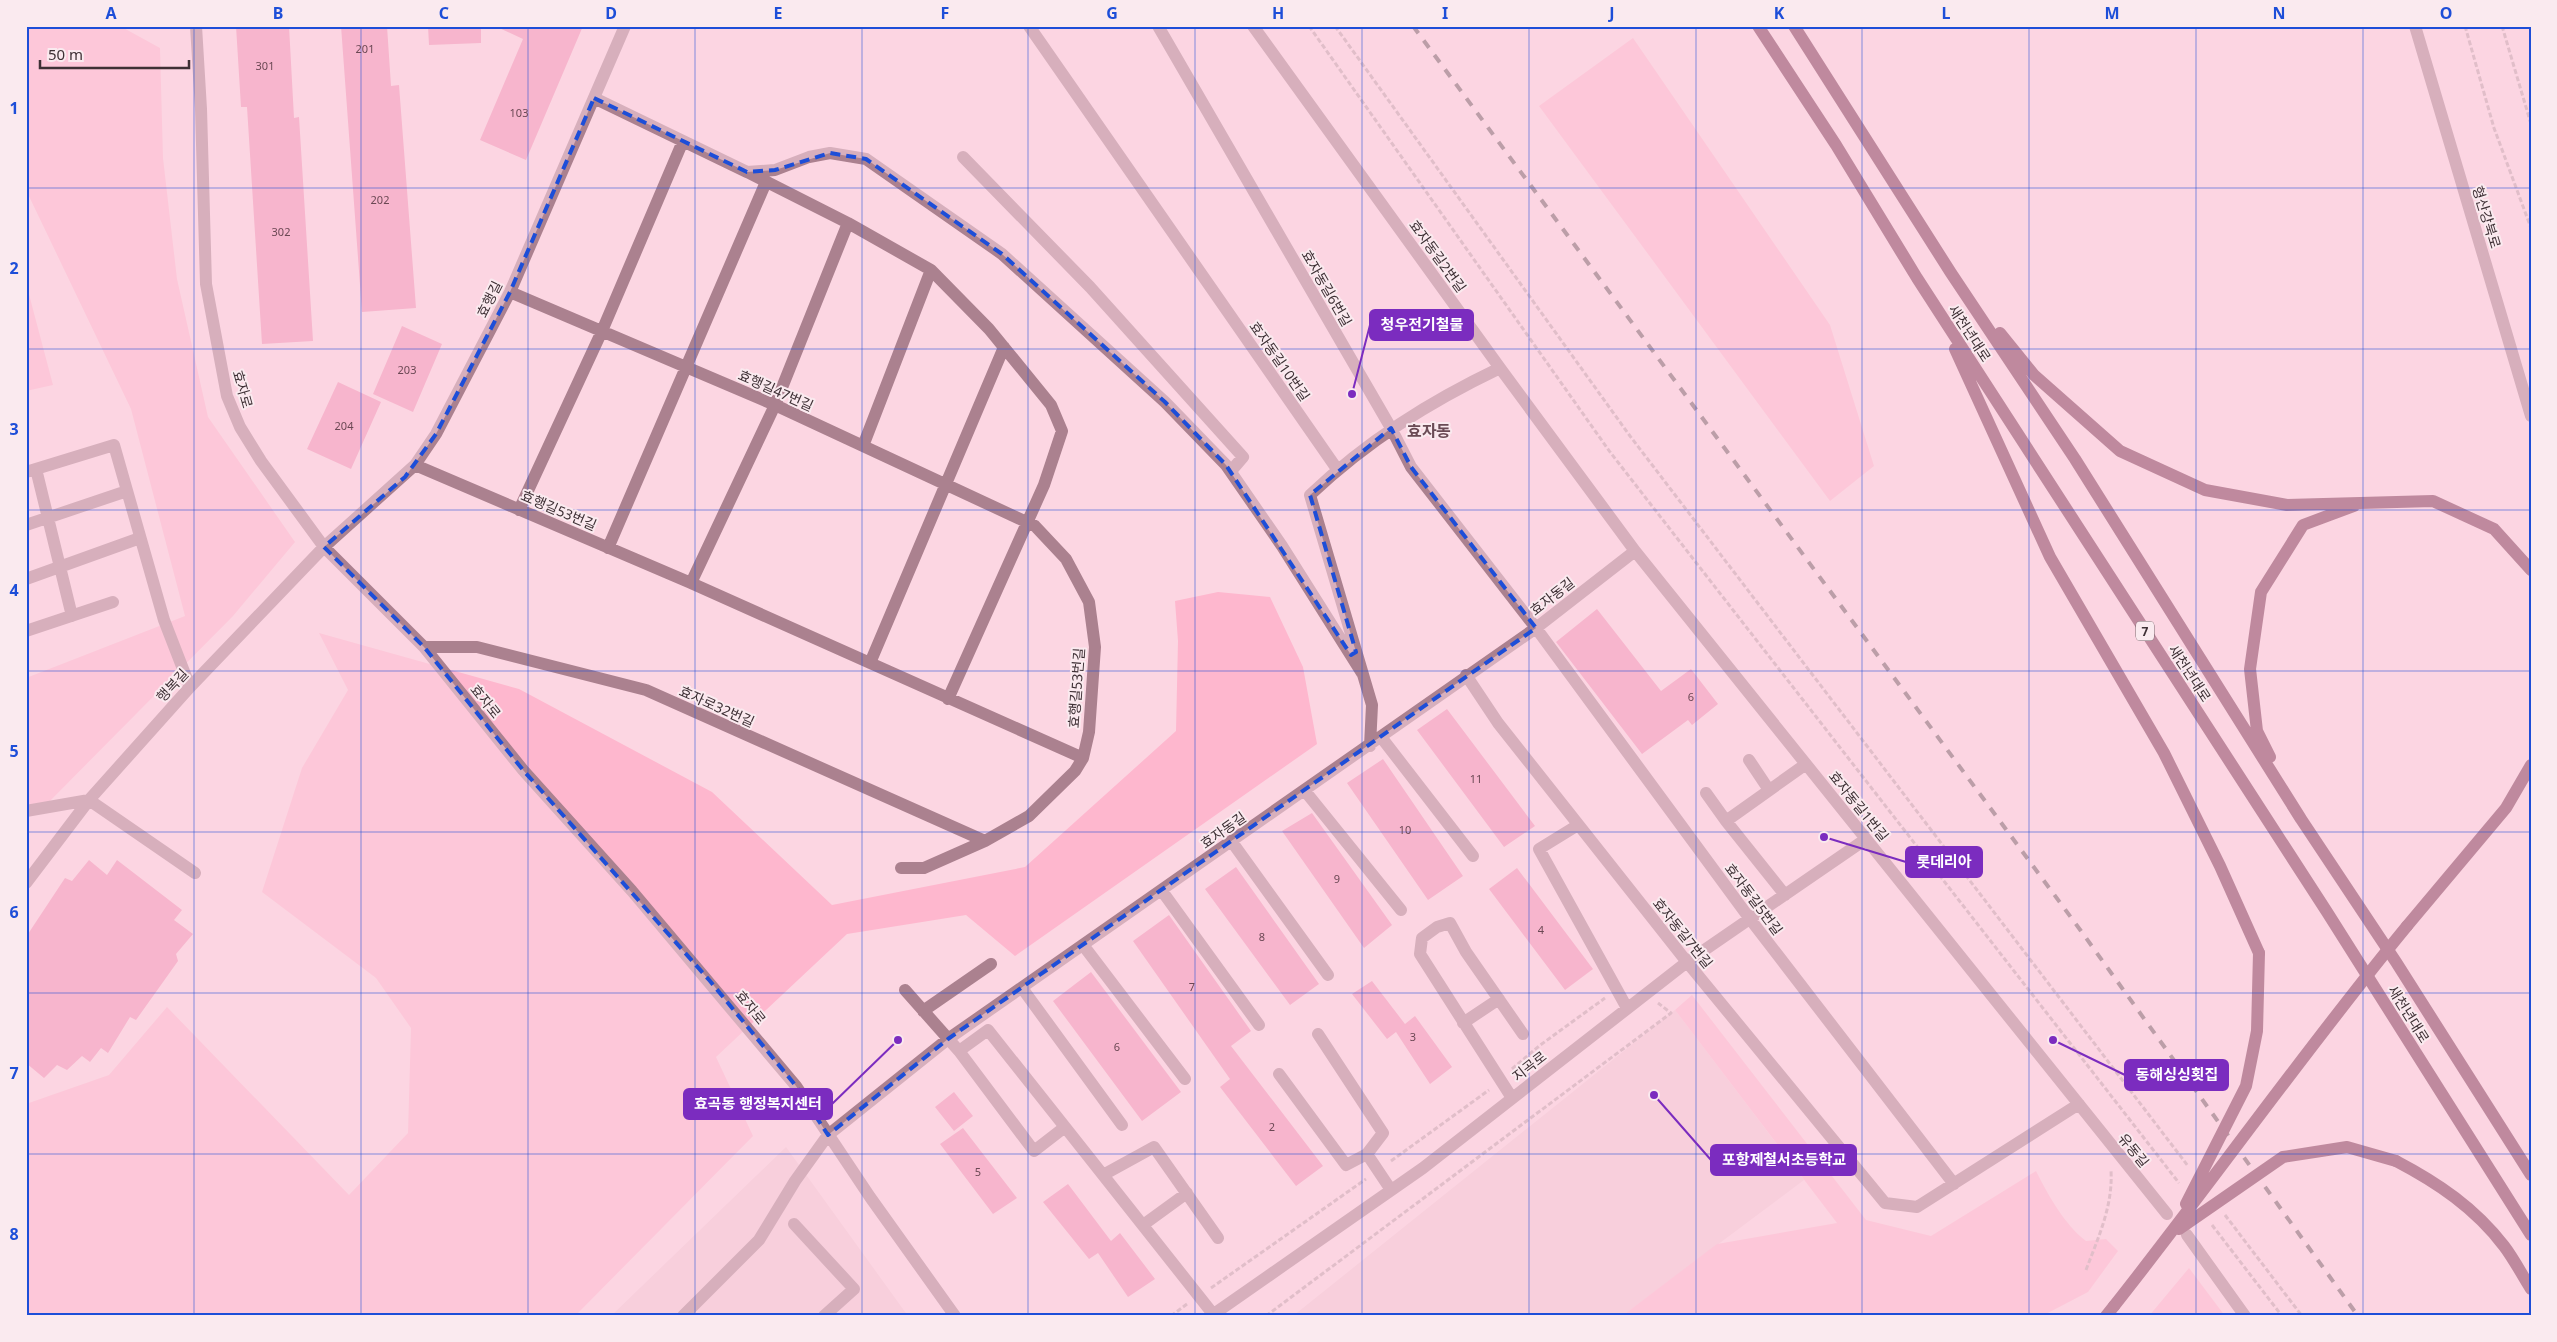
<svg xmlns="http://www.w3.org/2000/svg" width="2557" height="1342" viewBox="0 0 2557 1342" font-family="'Noto Sans','Noto Sans KR',sans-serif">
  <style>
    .built { fill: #f3c7d5 }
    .green { fill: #feb7ce }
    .building { fill: #f18fb3 }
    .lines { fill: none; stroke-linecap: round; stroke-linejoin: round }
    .path { stroke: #c1a2ac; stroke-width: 3; stroke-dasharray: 5 2.5; stroke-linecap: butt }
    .minor { stroke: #ab818f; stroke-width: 12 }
    .major { stroke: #762e4c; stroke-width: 12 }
    .rail { stroke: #6f5b62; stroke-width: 4; stroke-dasharray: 9 9; stroke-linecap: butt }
    .major-bridge { stroke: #762e4c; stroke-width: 12 }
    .marked { fill: none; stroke: #1d4ed8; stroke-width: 4; stroke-dasharray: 10 6; stroke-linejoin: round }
    .grid { fill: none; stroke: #1d4ed8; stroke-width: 1; stroke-opacity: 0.55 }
    .labels { text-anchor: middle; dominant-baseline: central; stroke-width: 4; stroke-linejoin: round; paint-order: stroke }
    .number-label { font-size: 11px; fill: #6b4854 }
    .shield { fill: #faeaef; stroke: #76686d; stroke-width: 1 }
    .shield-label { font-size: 12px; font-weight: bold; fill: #3e3035 }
    .street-label { font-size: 14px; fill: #3e3035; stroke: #faeaef }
    .quarter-label { font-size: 16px; font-weight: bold; fill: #6a4b55; stroke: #faeaef }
    .leader { fill: none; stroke: #7b2cbf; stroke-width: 2 }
    .callout-dot { fill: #7b2cbf; stroke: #faeaef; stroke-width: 2 }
    .callout { fill: #7b2cbf; stroke: #7b2cbf; stroke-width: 2 }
    .callout-label { font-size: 15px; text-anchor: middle; font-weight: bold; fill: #fff }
    .neatline { fill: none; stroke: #1d4ed8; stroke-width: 2 }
    .grid-label { font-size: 16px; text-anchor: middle; font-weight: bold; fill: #1d4ed8 }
  </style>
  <rect width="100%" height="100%" fill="#fcd6e2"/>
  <path class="built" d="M1675 1010 1804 1180 1622 1316H1293Z
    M786 1147 908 1316H611Z"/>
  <path class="green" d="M26 26H120L160 48 163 158 177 279 208 417 295 542 233 616 43 808 26 817V678L185 616 131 409 26 190Z
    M1633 38 1830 325 1874 466 1830 501 1539 106Z
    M26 283 53 385 26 391Z
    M1218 592 1270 597 1303 667 1317 744 1015 956 966 915 847 934 716 1057 753 1136 575 1316H26V1104L109 1075 167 1007 349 1195 408 1133 411 1028 376 978 262 892 302 768 348 690 319 633 519 689 712 792 832 905 1025 867 1176 731 1178 641 1175 601Z
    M1692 995 1866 1220 1931 1236 2036 1171C2048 1195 2065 1225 2086 1241L2106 1239 2118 1251 2088 1292 2042 1316H1622L1717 1244 1837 1223 1675 1010Z
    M2189 1268 2225 1316H2149Z"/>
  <path class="building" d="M236 26H289L294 118 299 117 313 341 262 344 247 107H241Z
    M341 26H387L391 86 399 85 416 308 362 312Z
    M428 26H481V43L429 45Z
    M495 26H583L526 160 480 140 523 39Z
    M402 326 442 344 413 412 373 394Z
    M338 382 381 402 351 469 307 449Z
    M1597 609 1661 691 1691 669 1718 704 1692 725 1688 720 1642 754 1556 642Z
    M1447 709 1535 826 1504 847 1417 730Z
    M1383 759 1463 876 1428 900 1347 783Z
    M1312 813 1392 925 1364 948 1282 831Z
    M89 860 107 875 117 860 182 910 174 920 193 934 176 954 178 961 136 1020 130 1017 108 1053 101 1048 90 1062 82 1056 67 1070 57 1065 44 1078 26 1063V955L29 950 26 944V937L65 878 72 881Z
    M1236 867 1319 984 1290 1005 1205 889Z
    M1517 868 1593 969 1565 990 1489 889Z
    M1169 915 1251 1031 1231 1046 1323 1166 1296 1186 1220 1087 1230 1079 1133 941Z
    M1091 972 1181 1092 1142 1121 1053 1001Z
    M1372 981 1405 1024 1415 1016 1452 1067 1430 1084 1396 1032 1387 1039 1352 994Z
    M954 1092 973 1116 954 1131 935 1107Z
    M963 1128 1017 1198 993 1214 940 1144Z
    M1068 1184 1111 1241 1120 1233 1155 1279 1128 1297 1098 1253 1089 1259 1043 1202Z"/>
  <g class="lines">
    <path class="path" d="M1309 26 1610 452 2179 1183
      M1335 26 1630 436 2188 1166
      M2465 26 2494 128 2531 228
      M2502 26 2531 124
      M1512 1069 1539 1046 1605 998
      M1391 1161 1489 1090
      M2225 1215 2302 1316
      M2212 1225 2282 1316
      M2086 1270C2098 1238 2113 1206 2111 1171
      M1211 1288 1366 1179
      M1171 1316 1187 1304
      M1266 1316 1671 1013 1658 1003"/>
    <path class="minor" d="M196 26 201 109 206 284 227 396 240 427 261 461 324 547 424 647 523 770 632 891 796 1086 870 1197 955 1316
      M1029 26 1337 469
      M1158 26 1391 428 1411 467 1536 628 1750 919 1954 1184
      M1253 26 1500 368 1635 551 2167 1214
      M2415 26 2531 416
      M594 98 747 172 775 170 809 157 830 153 866 159 1002 254 1165 402 1226 465 1282 546 1362 673
      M963 157 1090 287 1243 457 1231 471
      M747 172 848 223 931 270 989 329 1051 405 1062 431 1044 485 948 699
      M848 223 775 405 691 583 1083 758
      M510 292 775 405 1035 526 1066 559 1089 602 1095 647 1089 732 1083 758 1075 771 1029 816 985 841 924 868H901
      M863 446 931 270
      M415 465 691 583
      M36 469 72 616
      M26 472 114 445 164 620 190 687
      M519 510 602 331 683 141
      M26 525 127 491
      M608 548 766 182
      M26 579 140 538
      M26 631 113 602
      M424 647H477L646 690 985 841
      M870 663 1004 347
      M1466 675 1498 723 1687 962 1885 1203 1917 1207 2079 1104
      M1381 737 1473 856
      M1370 746 1372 705 1310 495C1367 441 1429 402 1500 368
      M1749 760 1769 790
      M1305 791 1401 910
      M1706 793 1726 821
      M26 811 89 800 190 687 324 547 415 465 436 434 510 292 625 26
      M1578 825 1539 849 1627 1008
      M1232 842 1328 975
      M26 883 89 800 195 873
      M1162 891 1259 1025
      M1785 895 1726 821 1806 764
      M1083 945 1185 1079
      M1022 988 1122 1125
      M905 990 959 1051 1034 1151 1065 1127 1213 1314
      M923 1011 991 964
      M1463 1023 1499 999
      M1318 1034 1383 1133 1367 1154 1391 1190
      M959 1051 988 1030 1065 1127
      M1279 1074 1346 1165 1367 1154
      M1512 1098 1420 954 1422 938 1437 927 1450 923 1466 952 1523 1034
      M1103 1175 1154 1147 1218 1238
      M794 1224 854 1289 824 1316
      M1143 1225 1187 1193
      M2187 1235 2245 1316
      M683 1316 759 1240 795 1181 828 1135 948 1039 1536 628 1635 551
      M1211 1316 1423 1168 1687 962 1866 839"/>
    <path class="major" d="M1758 26 1836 145 1917 278 2327 912 2531 1235
      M1794 26 1951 273 2075 459 2301 819 2396 962 2531 1175
      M2000 333 2034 375 2120 451 2205 490 2287 505 2433 501 2494 529 2531 570
      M1955 349 2050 557 2164 753 2220 866 2259 953
      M2270 757 2257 731 2250 669 2261 592 2303 525 2354 506
      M2407 926 2506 808 2531 765
      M2396 1161C2438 1183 2475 1208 2504 1246 2514 1259 2522 1275 2531 1289
      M2106 1316 2114 1306"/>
    <path class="rail" d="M1413 26 2081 931 2358 1316"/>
    <path class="major-bridge" d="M2186 1204 2246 1086 2257 1031 2259 953
      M2179 1229 2283 1157 2347 1147 2396 1161
      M2114 1306C2213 1181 2305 1050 2407 926"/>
  </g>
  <path d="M0 0H2557V1342H0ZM594 98 747 172 775 170 830 153 866 159 1002 254 1165 402 1226 465 1351 655 1356 652 1310 495 1391 428 1411 467 1536 628 948 1039 828 1135 796 1086 710 981 523 770 424 647 324 547 405 477 436 434 510 292Z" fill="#fcd6e2" fill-opacity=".55" fill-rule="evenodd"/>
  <path class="marked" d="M594 98 747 172 775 170 830 153 866 159 1002 254 1165 402 1226 465 1351 655 1356 652 1310 495 1391 428 1411 467 1536 628 948 1039 828 1135 796 1086 710 981 523 770 424 647 324 547 405 477 436 434 510 292Z"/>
  <path class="grid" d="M194 26V1316M361 26V1316M528 26V1316M695 26V1316M862 26V1316M1028 26V1316M1195 26V1316M1362 26V1316M1529 26V1316M1696 26V1316M1862 26V1316M2029 26V1316M2196 26V1316M2363 26V1316M26 188H2531M26 349H2531M26 510H2531M26 671H2531M26 832H2531M26 993H2531M26 1154H2531"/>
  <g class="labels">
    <g class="number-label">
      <text x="365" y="48">201</text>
      <text x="265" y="65">301</text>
      <text x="519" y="112">103</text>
      <text x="380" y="199">202</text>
      <text x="281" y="231">302</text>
      <text x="407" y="369">203</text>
      <text x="344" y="425">204</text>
      <text x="1691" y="696">6</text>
      <text x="1476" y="778">11</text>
      <text x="1405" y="829">10</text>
      <text x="1337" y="878">9</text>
      <text x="1541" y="929">4</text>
      <text x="1262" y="936">8</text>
      <text x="1192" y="986">7</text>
      <text x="1413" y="1036">3</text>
      <text x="1117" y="1046">6</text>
      <text x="1272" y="1126">2</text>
      <text x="978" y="1171">5</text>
    </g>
    <rect class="shield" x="2136" y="621.5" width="18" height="19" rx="4"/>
    <g class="shield-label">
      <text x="2145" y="631">7</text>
    </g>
    <g class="street-label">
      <text transform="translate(2487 217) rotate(73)">형산강북로</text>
      <text transform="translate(1438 256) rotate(54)">효자동길2번길</text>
      <text transform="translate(1327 288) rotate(60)">효자동길6번길</text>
      <text transform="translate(489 299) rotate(-63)">효행길</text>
      <text transform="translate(1970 333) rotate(57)">새천년대로</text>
      <text transform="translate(1280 361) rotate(55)">효자동길10번길</text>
      <text transform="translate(243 389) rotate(74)">효자로</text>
      <text transform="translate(776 390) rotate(24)">효행길47번길</text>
      <text transform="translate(559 510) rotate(23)">효행길53번길</text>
      <text transform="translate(1552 596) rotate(-38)">효자동길</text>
      <text transform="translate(2190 673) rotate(57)">새천년대로</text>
      <text transform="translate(172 685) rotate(-47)">행복길</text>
      <text transform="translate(1076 688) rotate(-86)">효행길53번길</text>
      <text transform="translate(486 701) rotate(51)">효자로</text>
      <text transform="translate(717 706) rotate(24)">효자로32번길</text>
      <text transform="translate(1859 806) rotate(51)">효자동길1번길</text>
      <text transform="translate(1223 830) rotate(-35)">효자동길</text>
      <text transform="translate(1754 899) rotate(53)">효자동길5번길</text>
      <text transform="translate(1683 933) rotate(51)">효자동길7번길</text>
      <text transform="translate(751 1007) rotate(51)">효자로</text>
      <text transform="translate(2409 1014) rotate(58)">새천년대로</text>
      <text transform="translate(1529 1066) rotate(-38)">지곡로</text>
      <text transform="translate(2134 1150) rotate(51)">유동길</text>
    </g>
    <g class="quarter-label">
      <text x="1429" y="431">효자동</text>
    </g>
  </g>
  <path class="leader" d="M1352 394L1370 325M1824 837L1906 862M2053 1040L2125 1075M898 1040L832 1104M1654 1095L1711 1160"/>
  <g class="callout-dot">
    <circle cx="1352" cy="394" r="5"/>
    <circle cx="1824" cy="837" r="5"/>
    <circle cx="2053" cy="1040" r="5"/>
    <circle cx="898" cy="1040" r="5"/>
    <circle cx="1654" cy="1095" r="5"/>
  </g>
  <g class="callout">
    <rect x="1370" y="310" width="103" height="30" rx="5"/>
    <rect x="1906" y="847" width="76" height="30" rx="5"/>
    <rect x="2125" y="1060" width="103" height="30" rx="5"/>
    <rect x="684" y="1089" width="148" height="30" rx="5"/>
    <rect x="1711" y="1145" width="145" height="30" rx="5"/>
  </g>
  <g class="callout-label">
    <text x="1422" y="330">청우전기철물</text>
    <text x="1944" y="867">롯데리아</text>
    <text x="2177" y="1080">동해싱싱횟집</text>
    <text x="758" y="1109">효곡동 행정복지센터</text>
    <text x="1784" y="1165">포항제철서초등학교</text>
  </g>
  <rect width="2557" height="1342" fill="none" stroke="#faeaef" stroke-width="55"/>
  <path d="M40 60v8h149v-8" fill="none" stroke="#3e3035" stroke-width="2.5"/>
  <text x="48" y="60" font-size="15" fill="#3e3035" stroke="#faeaef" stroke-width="4" paint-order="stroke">50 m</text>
  <rect x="28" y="28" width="2502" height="1286" class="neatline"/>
  <g class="grid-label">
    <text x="111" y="19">A</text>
    <text x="278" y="19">B</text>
    <text x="444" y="19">C</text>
    <text x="611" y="19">D</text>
    <text x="778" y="19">E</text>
    <text x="945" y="19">F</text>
    <text x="1112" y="19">G</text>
    <text x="1278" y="19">H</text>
    <text x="1445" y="19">I</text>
    <text x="1612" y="19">J</text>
    <text x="1779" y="19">K</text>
    <text x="1946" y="19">L</text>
    <text x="2112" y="19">M</text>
    <text x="2279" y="19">N</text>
    <text x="2446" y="19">O</text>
    <text x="14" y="114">1</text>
    <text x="14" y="274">2</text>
    <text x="14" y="435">3</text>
    <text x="14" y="596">4</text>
    <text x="14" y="757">5</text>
    <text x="14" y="918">6</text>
    <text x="14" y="1079">7</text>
    <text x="14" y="1240">8</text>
  </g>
</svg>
